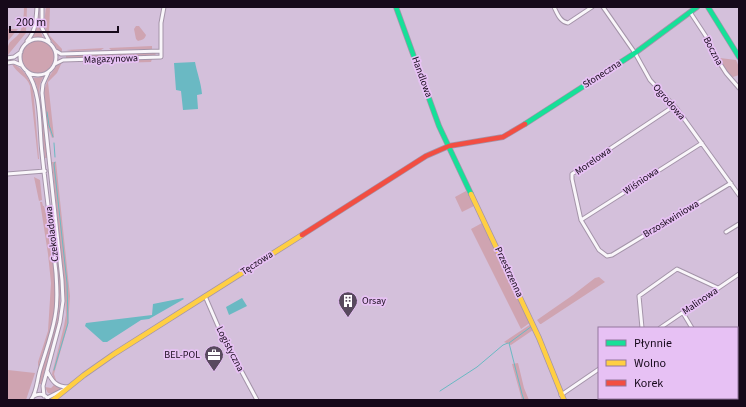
<svg xmlns="http://www.w3.org/2000/svg" width="746" height="407" viewBox="0 0 746 407" font-family="'Source Sans 3',sans-serif">
  <style>
    .green { fill: #cfa4b1 }
    .water { fill: #6ab9c3 }
    .lines { fill: none; stroke-linecap: round; stroke-linejoin: round }
    .stream { stroke: #6ab9c3; stroke-width: 1 }
    .street-casing { stroke: #a494a9; stroke-width: 5 }
    .fast-casing { stroke: #a494a9; stroke-width: 6 }
    .slow-casing { stroke: #a494a9; stroke-width: 6 }
    .jam-casing { stroke: #a494a9; stroke-width: 6 }
    .street { stroke: #f9f6fa; stroke-width: 3 }
    .fast { stroke: #16e098; stroke-width: 4.5 }
    .slow { stroke: #ffcf43; stroke-width: 4.5 }
    .jam { stroke: #f24e42; stroke-width: 4.5 }
    .labels { text-anchor: middle; dominant-baseline: central; stroke-width: 3.5; stroke-linejoin: round; paint-order: stroke }
    .street-label { font-size: 10px; fill: #16091a; stroke: #e7c1f4 }
    .poi-label { font-size: 10px; fill: #16091a; stroke: #e7c1f4; text-anchor: start }
  </style>
  <rect width="100%" height="100%" fill="#d4c0db"/>
  <path class="green" d="M24 7H27L26 33 7 56C7 38 13 43 20 32 23 26 24 14 24 7Z
    M39 7 40 29 43 38 33 37 38 24Z
    M46 7H50L49 35 62 49V52C57 50 56 47 53 43 43 30 44 23 46 7Z
    M136 26H139L146 35C145 39 142 40 138 41L136 39 134 29Z
    M7 29H18L7 42Z
    M22 57a16 16 0 1 1 32 0a16 16 0 1 1-32 0Z
    M152 46V49L111 50 109 48Z
    M104 48 101 50 72 51 66 50Z
    M155 53 156 54 155 55 66 58V56Z
    M720 58 736 60 739 67V75L733 77 724 74 716 62Z
    M152 59 151 62 81 64 104 61Z
    M62 62 57 73 48 82 54 137 52 138 47 125 44 90 49 77 57 65Z
    M12 64C23 67 29 79 33 88L39 159H38L30 86C27 76 16 73 12 64Z
    M43 77 40 84 39 92 47 158H45L37 86 33 78Z
    M52 162H56L70 296 68 325 54 374 56 380 55 382 52 374 64 326 66 315 65 293Z
    M34 177 40 180 42 200 39 201Z
    M466 191 474 206 462 212 455 197Z
    M40 202H42L43 206H44C52 236 59 287 53 318 50 335 43 352 38 368V362L48 331 51 283 48 254Z
    M52 214 60 276V304L57 328 41 384H38C45 356 58 329 59 300 60 271 51 242 52 214Z
    M482 223 531 322 521 329 471 229Z
    M599 277 605 282 541 324H540L537 320 573 295 595 278Z
    M531 324 533 330 511 345 504 342Z
    M518 363 524 388 529 400H522L512 364Z
    M8 370 35 373 26 400H7Z
    M54 385 62 389 53 394 48 393 45 387 51 388Z"/>
  <path class="water" d="M195 62C197 73 201 82 202 94L197 95 198 109 183 110 181 91 176 90 174 63Z
    M183 298 184 299 149 319 141 320 107 342H103L85 326 86 323 152 315 153 304Z
    M242 298 247 306 229 315 226 307Z"/>
  <g class="lines">
    <path class="stream" d="M47 112 49 125 53 137
      M54 143 55 157
      M54 370 68 323 67 283 54 164 55 162
      M440 391 477 367 503 345 508 343
      M524 400 522 394 509 343 532 326"/>
    <defs>
      <path id="street" d="M42 7V28L49 41
        M554 7C557 13 560 22 568 23L592 7
        M603 7 635 53 650 80 677 109 739 195
        M690 12 709 41 712 51 726 73 739 88
        M20 57a18 18 0 1 1 36 0a18 18 0 1 1-36 0Z
        M27 41C36 31 36 20 37 7
        M56 51 61 54 161 51
        M7 58 14 57 21 52
        M7 63 14 62 21 65
        M55 64 63 60 161 57V23L164 7
        M27 72C42 92 39 129 42 153 46 193 52 233 56 273 57 288 58 302 55 317 52 335 45 353 40 370 37 380 37 392 31 400
        M674 106 572 174V179L581 220 599 250 607 256 612 255 731 183
        M7 174 45 171
        M581 220 702 143
        M726 232 739 224
        M205 296 221 333 257 400
        M683 313 692 328
        M642 328 639 296 677 269 718 288
        M660 328 739 274
        M737 369 739 368
        M47 371C52 381 56 387 68 387
        M561 395 599 369
        M34 396C40 393 46 394 48 400
        M44 396 43 386 60 322 63 301 62 280 42 93 43 84 48 73
        M47 398 65 389
        M683 398 684 400"/>
      <path id="fast" d="M396 7 439 126 471 194
        M708 7 739 57
        M525 124 635 53 697 7"/>
      <path id="slow" d="M471 194 539 338 564 400
        M53 400 84 375 114 354 302 235"/>
      <path id="jam" d="M302 235 426 156 449 146 503 137 525 124"/>
    </defs>
    <use href="#street" class="street-casing"/>
    <use href="#fast" class="fast-casing"/>
    <use href="#slow" class="slow-casing"/>
    <use href="#jam" class="jam-casing"/>
    <use href="#street" class="street"/>
    <use href="#fast" class="fast"/>
    <use href="#slow" class="slow"/>
    <use href="#jam" class="jam"/>
  </g>
  <defs>
    <symbol id="building-pin" viewBox="-11 -11 22 30"><path d="M0 17L-7.5 6A9.5 9.5 0 1 1 7.5 6Z" fill="#58495e" stroke="#e7c1f4"/><path d="M-4-6H4V6H1V3H-1V6H-4ZM-2.5-4.3h1.7v1.8h-1.7ZM.8-4.3h1.7v1.8H.8ZM-2.5-1h1.7V.8h-1.7ZM.8-1h1.7V.8H.8Z" fill="#fff"/></symbol>
    <symbol id="office-pin" viewBox="-11 -11 22 30"><path d="M0 17L-7.5 6A9.5 9.5 0 1 1 7.5 6Z" fill="#58495e" stroke="#e7c1f4"/><path d="M-6-3h4V-5.5h4V-3h4V5H-6ZM-1-4.5V-3h2v-1.5ZM-6 0V1H6V0Z" fill="#fff"/></symbol>
  </defs>
  <g fill-rule="evenodd">
    <use href="#building-pin" x="337" y="290" width="22" height="30"/>
    <use href="#office-pin" x="203" y="344" width="22" height="30"/>
  </g>
  <g class="labels">
    <g class="street-label">
      <text transform="translate(713 51) rotate(62)">Boczna</text>
      <text transform="translate(111 59) rotate(-2)">Magazynowa</text>
      <text transform="translate(602 74) rotate(-33)">Słoneczna</text>
      <text transform="translate(422 77) rotate(70)">Handlowa</text>
      <text transform="translate(669 102) rotate(49)">Ogrodowa</text>
      <text transform="translate(593 161) rotate(-35)">Morelowa</text>
      <text transform="translate(641 181) rotate(-34)">Wiśniowa</text>
      <text transform="translate(671 219) rotate(-31)">Brzoskwiniowa</text>
      <text transform="translate(52 234) rotate(-97)">Czekoladowa</text>
      <text transform="translate(257 263) rotate(-33)">Tęczowa</text>
      <text transform="translate(509 272) rotate(65)">Przestrzenna</text>
      <text transform="translate(700 301) rotate(-34)">Malinowa</text>
      <text transform="translate(230 349) rotate(63)">Logistyczna</text>
    </g>
    <g class="poi-label">
      <text x="362" y="301">Orsay</text>
      <text x="200" y="355" text-anchor="end">BEL-POL</text>
    </g>
  </g>
  <rect width="746" height="407" fill="none" stroke="#16091a" stroke-width="16"/>
  <rect x="598" y="327" width="140" height="72" fill="#e7c1f4" stroke="#93779d"/>
  <rect x="606" y="340" width="20" height="6" fill="#16e098" stroke="#93779d"/>
  <text x="634" y="347" font-size="12" fill="#16091a">Płynnie</text>
  <rect x="606" y="360" width="20" height="6" fill="#ffcf43" stroke="#93779d"/>
  <text x="634" y="367" font-size="12" fill="#16091a">Wolno</text>
  <rect x="606" y="380" width="20" height="6" fill="#f24e42" stroke="#93779d"/>
  <text x="634" y="387" font-size="12" fill="#16091a">Korek</text>
  <path d="M10 26v6h108v-6" fill="none" stroke="#16091a" stroke-width="2"/>
  <text x="16" y="26" font-size="12" fill="#16091a" stroke="#e7c1f4" stroke-width="3" paint-order="stroke">200 m</text>
</svg>
